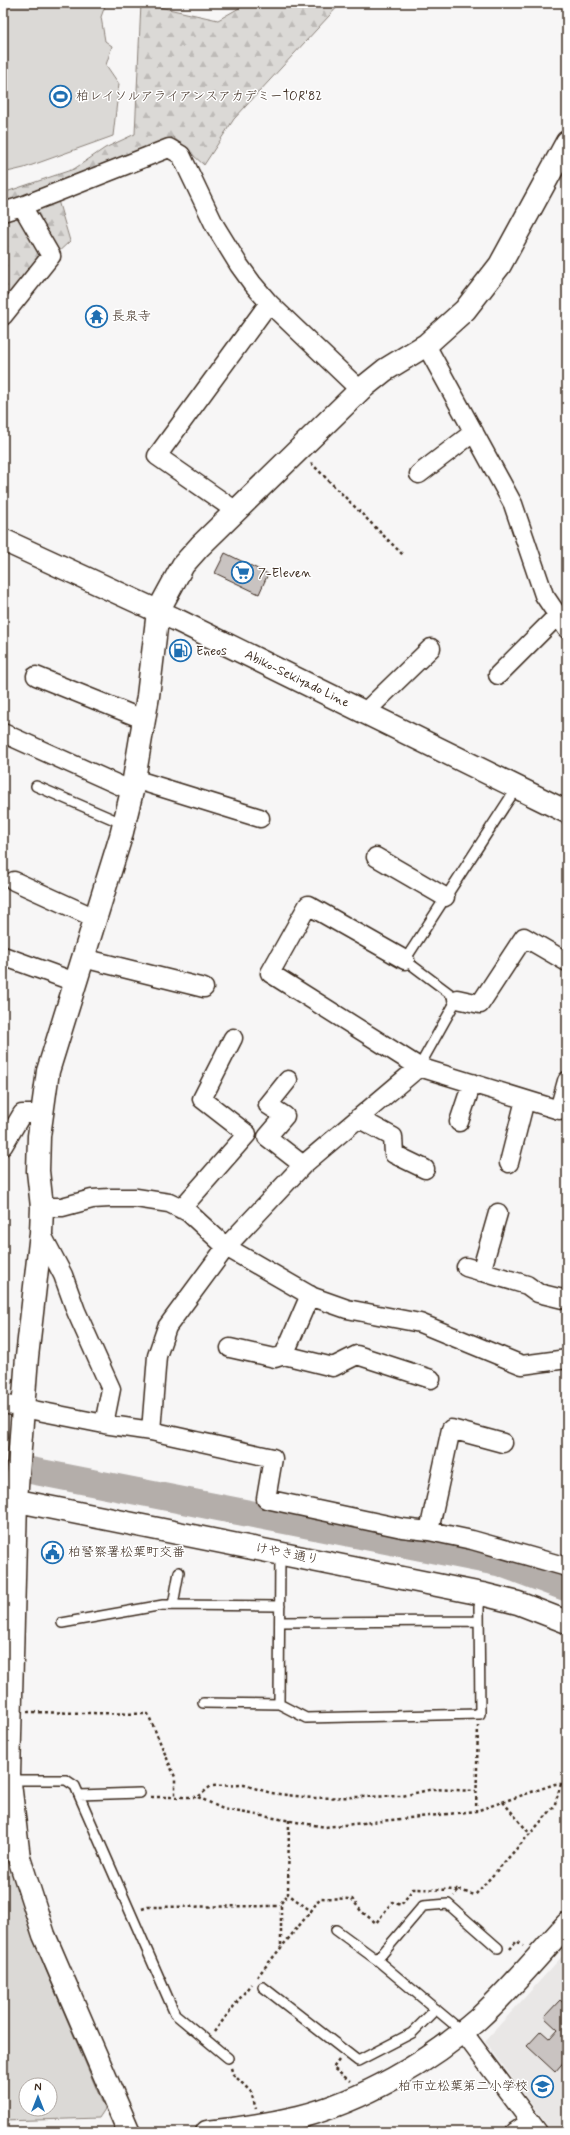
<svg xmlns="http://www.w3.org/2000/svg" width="570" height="2135" viewBox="0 0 570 2135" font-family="Mynerve,'Klee One',sans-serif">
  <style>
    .built { fill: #e9e7e6 }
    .forest { fill: url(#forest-firs); stroke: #8b827a }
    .park { fill: #dbd9d6; stroke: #8b827a; fill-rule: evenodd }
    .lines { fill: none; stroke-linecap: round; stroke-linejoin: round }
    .river { stroke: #b4aeaa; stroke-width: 27 }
    .building { fill: #c9c3c1; stroke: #3b2a1e }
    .service-casing { stroke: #3b2a1e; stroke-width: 12 }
    .minor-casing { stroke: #3b2a1e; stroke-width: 21 }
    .tertiary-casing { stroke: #3b2a1e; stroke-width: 25 }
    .primary-casing { stroke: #3b2a1e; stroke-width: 25 }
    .path { stroke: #3b2a1e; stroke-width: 2.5; stroke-dasharray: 3 3; stroke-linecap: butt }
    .service { stroke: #fff; stroke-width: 9 }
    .minor { stroke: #fff; stroke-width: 18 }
    .tertiary { stroke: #fff; stroke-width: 22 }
    .primary { stroke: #fff; stroke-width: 22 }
    .labels { text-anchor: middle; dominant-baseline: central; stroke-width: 3; stroke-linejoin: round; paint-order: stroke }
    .poi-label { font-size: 13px; fill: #3b2a1e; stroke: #fff; text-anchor: start }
    .street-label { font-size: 13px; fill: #3b2a1e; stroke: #fff }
  </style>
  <defs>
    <pattern id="forest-firs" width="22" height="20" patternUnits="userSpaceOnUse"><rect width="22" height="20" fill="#dbd9d6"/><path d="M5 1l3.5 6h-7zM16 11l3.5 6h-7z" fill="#bdbab7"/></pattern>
  </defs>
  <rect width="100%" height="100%" fill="#f7f6f6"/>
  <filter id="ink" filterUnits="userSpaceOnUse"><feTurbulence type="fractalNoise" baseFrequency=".025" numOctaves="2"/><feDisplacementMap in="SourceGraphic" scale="8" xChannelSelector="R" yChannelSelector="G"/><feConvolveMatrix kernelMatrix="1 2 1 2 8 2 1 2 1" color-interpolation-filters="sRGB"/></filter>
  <g filter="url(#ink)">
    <path class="built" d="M567 1951V2132H552L485 2041Z"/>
    <path class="forest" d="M141 3 218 20 248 3H341L234 119 204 165 173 137 54 187 70 241 3 304V193L74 169 105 148 135 134Z"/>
    <path class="park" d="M3 3H106L101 17 105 41 112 46 106 65 119 84 113 136 24 168 3 173Z
      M3 1820 12 1874 45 1968 105 2109 99 2118 3 2121ZM26 2085H50V2109H26Z"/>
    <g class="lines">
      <path class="river" d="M3 1465 500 1563 567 1588"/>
    </g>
    <path class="building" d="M225 553 268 574 259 594 215 573Z
      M560 2000 567 2006V2058L555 2072 527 2046 541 2031 550 2039 558 2030 544 2017Z"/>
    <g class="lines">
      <defs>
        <path id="service" d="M36 786 124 824
          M419 1067 457 999 405 960 517 787
          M173 1605 179 1572
          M280 1622 479 1621
          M62 1623 163 1605 280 1606
          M203 1703 279 1704 280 1553
          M279 1704 306 1718 480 1714 479 1607 482 1594
          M10 1780H66L75 1786 175 2014 228 2058
          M79 1795 140 1793
          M336 1930 377 1960
          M263 1987 358 2061 412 2033 436 2009
          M463 2032 377 1960 423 1906 448 1904 498 1948"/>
        <path id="minor" d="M3 212 22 206 169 148 181 155 215 226 239 265 252 283 269 303 360 390
          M3 316 51 256 22 206
          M426 345 513 504 544 595 567 629
          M419 474 474 432
          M236 511 157 456 269 303
          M498 675 557 616
          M36 676 145 720
          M365 712 431 648
          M3 733 132 791
          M134 779 260 818
          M376 857 445 897
          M14 881 95 918
          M3 956 75 982
          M83 958 204 988
          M405 960 308 905 270 973 419 1067 559 1110 567 1081
          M457 999 480 1004 524 937 567 962
          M288 1080 268 1105 285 1116 267 1137 303 1165
          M358 1118 393 1137 394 1154 425 1169
          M459 1122 472 1083
          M3 1146 22 1114H41
          M509 1163 525 1100
          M42 1207H62L92 1199 110 1198H136L169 1203 188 1212 226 1247 313 1297 347 1309 420 1323 522 1365 567 1359
          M181 1209 247 1134 202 1099 233 1038
          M41 1233 63 1275 76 1311 111 1389 104 1424
          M466 1267 527 1285 538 1293 567 1300
          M481 1272 498 1213
          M310 1295 284 1355 333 1367 357 1355 431 1379
          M230 1348 275 1358 284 1355
          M3 1404 104 1424 151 1431 273 1458 266 1499 402 1528 429 1531 472 1540 567 1567
          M151 1431 157 1356 167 1327 226 1247 303 1165 419 1067
          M429 1531 451 1429 503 1443
          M463 2032 538 2132
          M515 2132 530 2122"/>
        <path id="tertiary" d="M3 1498 482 1594 518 1603 567 1622
          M129 2132 44 1935 19 1858 9 1775 16 1500 27 1357 41 1233 42 1207 38 1171 39 1136 48 1071 121 836 132 791 148 696 158 611 183 565 200 546 360 390 385 370 426 345 465 310 500 265 567 142
          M207 2132C238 2129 269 2124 299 2117 362 2101 430 2062 478 2019 510 1990 538 1956 567 1924"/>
        <path id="primary" d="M3 540 177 620 567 812"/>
      </defs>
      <use href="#service" class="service-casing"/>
      <use href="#minor" class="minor-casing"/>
      <use href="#tertiary" class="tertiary-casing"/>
      <use href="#primary" class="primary-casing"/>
      <path class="path" d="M566 283 567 282
        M311 463 404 556
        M27 1712 148 1714 175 1777V1797
        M478 1725 476 1811 555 1784H567
        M151 1797H198L211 1786 244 1785 271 1793 312 1798 402 1796 433 1789 476 1791
        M198 1797 223 1809 325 1827 476 1811
        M503 1802 530 1834
        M289 1820 288 1894 311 1911 320 1898 352 1899 361 1911 376 1923 392 1902 401 1905 413 1889 459 1890 454 1896
        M459 1890 475 1895 554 1807 561 1784
        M142 1909 148 1907 281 1906
        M281 1945V1903L288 1894
        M510 1949 517 1941 523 1946
        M257 1977 311 1911
        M214 2032 251 1984
        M339 2060 333 2068 350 2081
        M231 2068 233 2074 251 2092 256 2109"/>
      <use href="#service" class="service"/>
      <use href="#minor" class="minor"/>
      <use href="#tertiary" class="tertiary"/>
      <use href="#primary" class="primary"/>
    </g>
  </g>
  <defs>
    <symbol id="stadium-ring" viewBox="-11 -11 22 22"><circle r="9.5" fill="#fff" stroke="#1f6fb2" stroke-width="1.5"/><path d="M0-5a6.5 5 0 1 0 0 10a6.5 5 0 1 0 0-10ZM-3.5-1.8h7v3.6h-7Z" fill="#1f6fb2"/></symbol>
    <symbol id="temple-ring" viewBox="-11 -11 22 22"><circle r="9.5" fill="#fff" stroke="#1f6fb2" stroke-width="1.5"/><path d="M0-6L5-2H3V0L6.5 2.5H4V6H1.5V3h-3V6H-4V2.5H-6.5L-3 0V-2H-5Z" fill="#1f6fb2"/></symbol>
    <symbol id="supermarket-ring" viewBox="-11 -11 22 22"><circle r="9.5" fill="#fff" stroke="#1f6fb2" stroke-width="1.5"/><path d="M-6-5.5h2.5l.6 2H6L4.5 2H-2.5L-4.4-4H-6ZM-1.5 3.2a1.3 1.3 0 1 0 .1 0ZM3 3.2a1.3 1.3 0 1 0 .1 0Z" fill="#1f6fb2"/></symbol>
    <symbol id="fuel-ring" viewBox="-11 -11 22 22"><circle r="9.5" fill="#fff" stroke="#1f6fb2" stroke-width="1.5"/><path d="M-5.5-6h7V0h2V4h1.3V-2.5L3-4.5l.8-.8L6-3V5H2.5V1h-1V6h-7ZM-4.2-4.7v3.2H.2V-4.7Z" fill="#1f6fb2"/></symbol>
    <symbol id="civic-ring" viewBox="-11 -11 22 22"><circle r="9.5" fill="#fff" stroke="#1f6fb2" stroke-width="1.5"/><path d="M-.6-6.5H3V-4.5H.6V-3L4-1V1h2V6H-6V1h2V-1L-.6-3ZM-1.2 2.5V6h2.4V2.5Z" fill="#1f6fb2"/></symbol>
    <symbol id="school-ring" viewBox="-11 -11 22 22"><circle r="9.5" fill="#fff" stroke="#1f6fb2" stroke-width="1.5"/><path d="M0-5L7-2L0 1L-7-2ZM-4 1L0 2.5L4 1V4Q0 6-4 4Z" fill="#1f6fb2"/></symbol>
  </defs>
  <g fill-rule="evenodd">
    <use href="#stadium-ring" x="48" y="84" width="25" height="25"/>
    <use href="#temple-ring" x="84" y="304" width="25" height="25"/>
    <use href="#supermarket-ring" x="230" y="560" width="25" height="25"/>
    <use href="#fuel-ring" x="168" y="638" width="25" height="25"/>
    <use href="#civic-ring" x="40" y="1540" width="25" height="25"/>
    <use href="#school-ring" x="530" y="2074" width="25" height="25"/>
  </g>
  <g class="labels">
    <g class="poi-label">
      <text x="76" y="96">柏レイソルアライアンスアカデミーTOR'82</text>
      <text x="112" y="316">長泉寺</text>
      <text x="258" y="573">7-Eleven</text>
      <text x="196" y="651">Eneos</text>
      <text x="68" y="1552">柏警察署松葉町交番</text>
      <text x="528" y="2086" text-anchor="end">柏市立松葉第二小学校</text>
    </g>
    <g class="street-label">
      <text transform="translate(297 679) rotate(26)">Abiko-Sekiyado Line</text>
      <text transform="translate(287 1554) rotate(11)">けやき通り</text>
    </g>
  </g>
  <rect width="570" height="2135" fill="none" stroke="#fff" stroke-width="16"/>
  <rect x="8" y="8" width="554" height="2119" fill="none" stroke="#3b2a1e" stroke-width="1.5" filter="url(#ink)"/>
  <g transform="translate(38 2097)"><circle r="19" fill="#ffffff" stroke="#b1aaa5"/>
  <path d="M0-3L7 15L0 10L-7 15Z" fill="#1f6fb2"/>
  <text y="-6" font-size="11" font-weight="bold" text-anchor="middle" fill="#3b2a1e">N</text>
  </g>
</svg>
